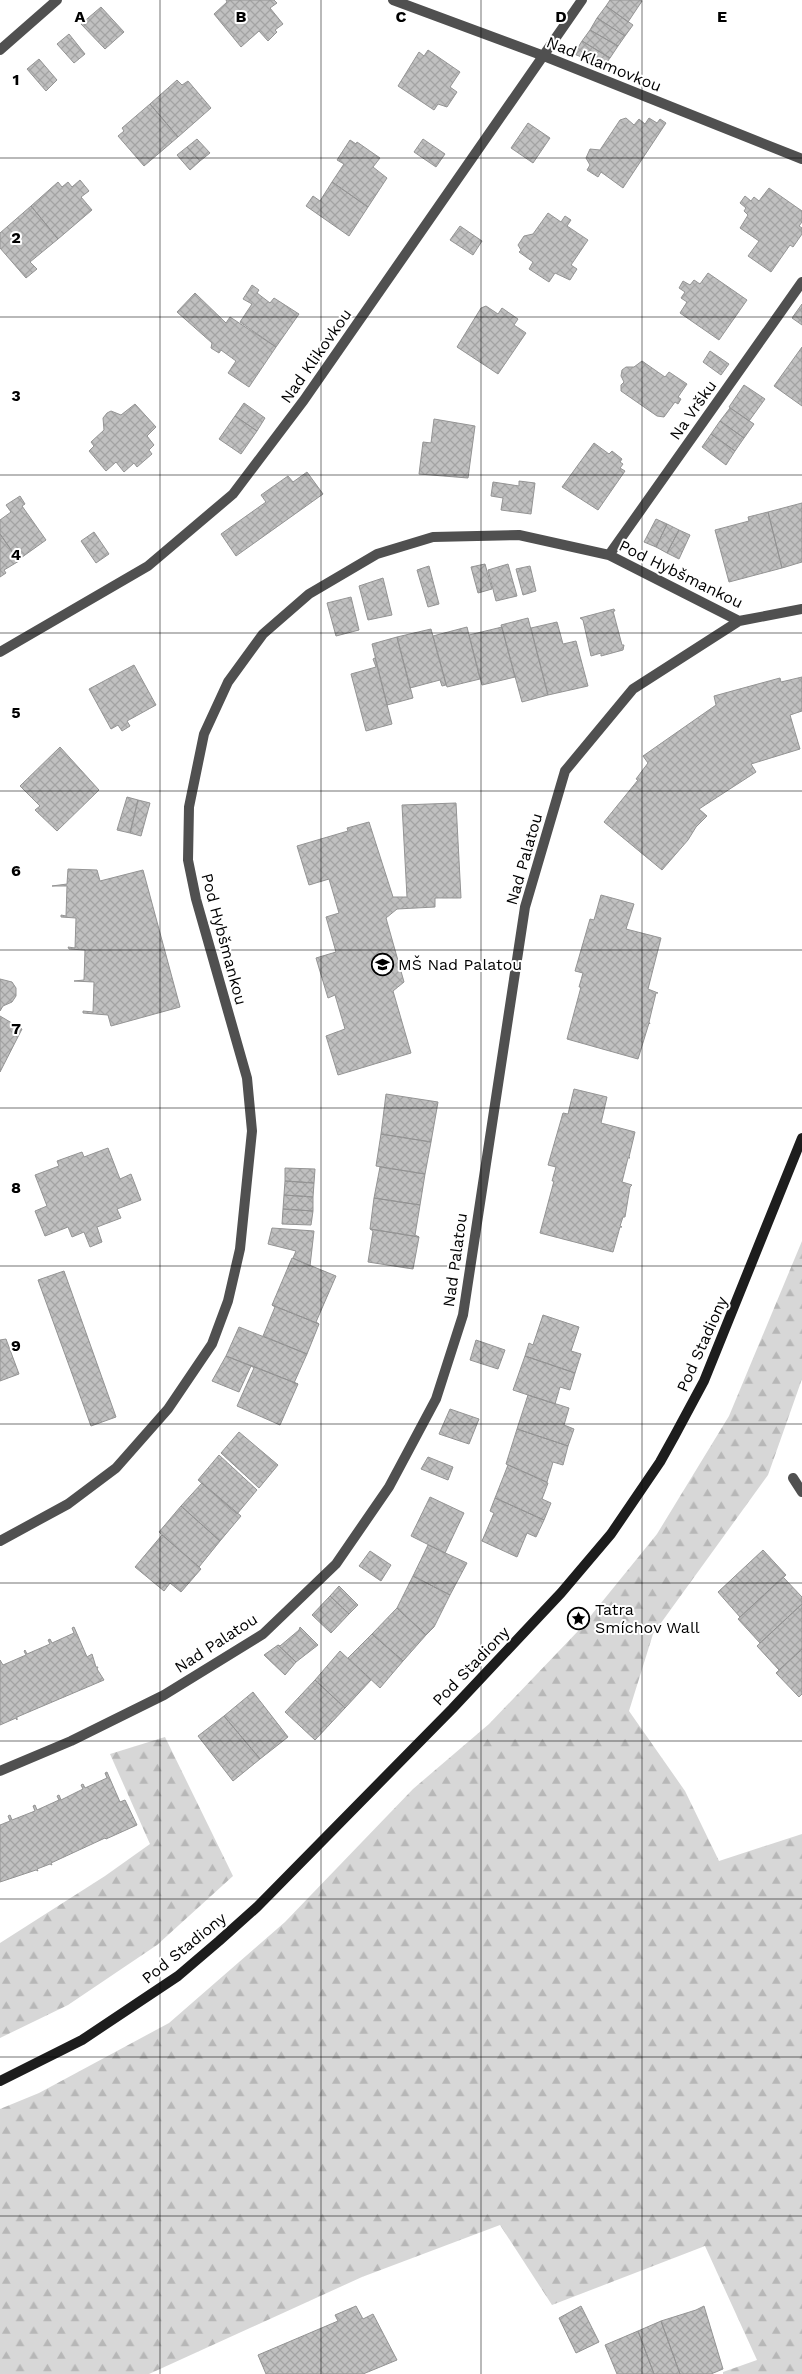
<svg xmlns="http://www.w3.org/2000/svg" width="802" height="2374" viewBox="0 0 802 2374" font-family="'Work Sans',sans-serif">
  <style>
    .forest { fill: url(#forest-firs) }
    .building { fill: url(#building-cross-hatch); stroke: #949494 }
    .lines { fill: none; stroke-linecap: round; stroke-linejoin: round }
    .minor { stroke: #505050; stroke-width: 10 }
    .secondary { stroke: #1d1d1d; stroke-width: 10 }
    .grid { fill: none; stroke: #000; stroke-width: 1; stroke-opacity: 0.55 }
    .labels { text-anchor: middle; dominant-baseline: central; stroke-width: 4; stroke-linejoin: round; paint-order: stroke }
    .street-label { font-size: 16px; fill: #000; stroke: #fff }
    .poi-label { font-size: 16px; fill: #000; stroke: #fff; text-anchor: start }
    .grid-label { font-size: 16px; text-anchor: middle; font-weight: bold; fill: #000; stroke: #fff; stroke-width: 4; stroke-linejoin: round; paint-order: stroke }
  </style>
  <defs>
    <pattern id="forest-firs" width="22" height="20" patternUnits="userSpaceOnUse" patternTransform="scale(1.25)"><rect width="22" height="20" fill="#d7d7d7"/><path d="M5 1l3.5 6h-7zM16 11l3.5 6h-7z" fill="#b7b7b7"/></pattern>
    <pattern id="building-cross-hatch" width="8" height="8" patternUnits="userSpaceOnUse" patternTransform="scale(1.25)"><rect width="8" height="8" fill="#c0c0c0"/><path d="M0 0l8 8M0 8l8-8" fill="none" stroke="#a3a3a3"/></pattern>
  </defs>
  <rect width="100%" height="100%" fill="#fff"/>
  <path class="forest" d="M802 1241V1379L768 1475 653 1634 629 1711 685 1791 719 1861 802 1834V2374H723V2372L757 2360 705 2246 552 2305 500 2225 362 2277 149 2374H0V2109L39 2093 169 2023 285 1922 413 1789 489 1724 580 1629 657 1534 729 1416Z
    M165 1737 233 1876 157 1945 68 2005 0 2038V1943L105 1876 150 1844 110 1754Z"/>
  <path class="building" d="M274 0 277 3 270 8 283 24 275 30 277 32 268 41 259 31 241 47 214 14 227 2 226 0Z
    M610 0H640L642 1 628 22 606 6Z
    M606 6 633 25 625 36 597 18Z
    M101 7 124 32 105 49 81 24Z
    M597 18 625 36 618 46 590 30Z
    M590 30 618 46 610 58 582 41Z
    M69 34 85 54 74 63 57 44Z
    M582 41 610 58 604 66 574 54Z
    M428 50 460 72 450 87 457 92 447 107 438 104 434 110 398 86 419 52 424 56Z
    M39 59 57 80 46 91 27 69Z
    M177 80 182 85 188 81 211 108 178 137 150 104Z
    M150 104 178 137 144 166 118 136 124 131 122 128Z
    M626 118 634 125 639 119 645 124 649 118 657 123 660 119 666 123 623 188 601 172 598 177 587 170 590 165 586 158 590 149 600 150 620 120Z
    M528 123 550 138 533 163 511 148Z
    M197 139 210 153 200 161 187 147Z
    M423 139 445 154 436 167 414 152Z
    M350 140 356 144 357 142 380 158 373 167 387 178 368 207 332 182 344 164 337 160Z
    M187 147 200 161 190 170 177 155Z
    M80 180 89 191 81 197 92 210 58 239 31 206 58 182 62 187 68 182 72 187Z
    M332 182 368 207 349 236 306 206 313 196 320 201Z
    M769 188 802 211V222L799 226 802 228V234L793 247 790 245 771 272 748 256 759 241 740 228 748 215 744 211 746 208 740 203 745 196 751 201 754 197 759 201Z
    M31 206 58 239 30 262 37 269 26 278 0 248V233Z
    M548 213 561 222 565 216 571 220 567 226 588 240 571 265 577 269 570 280 555 273 549 282 529 269 533 262 519 252 521 250 518 245 524 236 533 234Z
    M460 226 482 241 473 255 450 240Z
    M708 273 747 300 719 340 680 313 687 302 681 298 685 292 679 288 683 281 690 285 694 280 700 284Z
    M252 285 259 290 257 293 270 303 274 298 299 314 276 347 240 322 252 304 243 299Z
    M195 293 226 323 230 317 276 347 249 387 228 373 236 361 221 350 219 353 211 348 212 343 177 312Z
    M802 304V325L792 318Z
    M486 306 498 314 502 308 518 319 514 325 526 333 498 374 457 347 481 308Z
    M802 347V406L774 386Z
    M710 351 729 364 721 375 703 362Z
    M642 361 665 377 669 372 687 384 678 397 681 399 678 404 675 402 664 417 657 416 621 391V385L624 382 621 376 622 370 626 367H634Z
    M744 385 765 399 749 421 729 407Z
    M244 403 265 418 257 431 235 416Z
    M135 404 156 427 147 436 154 445 149 450 152 454 137 467 134 463 124 472 116 462 106 471 89 451 94 446 91 442 104 430 103 418 107 413 111 411 121 415Z
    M730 408 754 424 744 438 720 421Z
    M235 416 257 431 241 454 219 439Z
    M434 419 475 426 468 478 419 474 423 442 431 443Z
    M720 421 744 438 735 451 711 434Z
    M711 434 735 451 726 465 702 447Z
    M594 443 609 454 612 451 622 459 620 462 623 464 620 468 625 471 598 510 562 487Z
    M307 472 323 494 236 556 221 534 266 502 261 495 288 476 293 482Z
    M519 481 535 483 531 514 501 510 503 498 491 496 493 482 519 486Z
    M20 496 25 504 22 506 46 540 18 560 0 534V520L11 512 6 505Z
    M802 503V562L782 568 768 512Z
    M768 512 782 568 729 582 715 530 749 521 748 517Z
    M656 519 667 524 656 547 644 542Z
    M667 524 679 530 667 553 656 547Z
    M679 530 690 535 679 559 667 553Z
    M94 532 109 554 96 563 81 541Z
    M0 534 19 561 4 570 6 573 0 577Z
    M485 564 492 589 478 593 471 567Z
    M508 564 517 596 496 601 488 570Z
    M429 566 439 604 428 607 417 570Z
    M530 566 536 591 523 595 516 569Z
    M383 578 392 615 368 620 359 586Z
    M351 597 359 630 336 636 327 603Z
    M614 609 615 611H613L622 645H624L623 650 601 656V653L591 656 583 620 580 618Z
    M528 618 548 695 522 702 501 625Z
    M557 622 563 644 576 641 588 686 548 695 531 628Z
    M467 627 480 679 447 687 433 636Z
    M502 627 515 677 482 685 469 635Z
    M431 629 446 685 442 686 440 680 410 688 397 637Z
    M397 637 413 698 387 705 372 644Z
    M375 658 392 724 366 731 351 674 376 667 373 659Z
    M134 665 156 705 127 721 130 726 122 731 118 725 111 729 89 689Z
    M802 677V711L790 715 800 749 751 764 756 772 699 809 707 816 696 827 688 840 662 870 604 822 638 780 636 779 648 763 643 756 716 705 714 696 780 678 781 682Z
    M60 747 99 790 57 831 35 810 40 806 20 786Z
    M127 797 138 800 130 833 117 830Z
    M138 800 150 803 141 836 130 833Z
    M456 803 461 898H435V907L397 909 386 918 404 982 393 991 411 1053 338 1075 326 1036 345 1029 335 995 328 998 316 958 336 952 326 917 339 913 329 879 309 885 297 846 348 831 347 828 369 822 393 897H407L402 805Z
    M68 869 97 870 100 881 143 870 180 1007 111 1026 108 1015 83 1013V1011L93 1012 94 982 74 981 84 980 85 950 69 949 68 947 75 948 76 918 61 917V915L66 916 67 886H52L67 884Z
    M601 895 634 904 626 929 661 938 648 989 658 993H656L649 1022 650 1024 649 1023 638 1059 567 1039 581 987H579L583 973 575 971 590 919 594 920Z
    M0 979 12 982 16 988V996L12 1002 3 1006 0 1011Z
    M0 1016 22 1029 0 1072Z
    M574 1089 607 1097 601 1123 635 1132 629 1157 630 1158H628L622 1182 632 1185 630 1187 625 1217H623L620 1226 622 1227H620L613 1252 540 1233 554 1181H552L556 1167 548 1165 563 1113 568 1114Z
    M386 1094 438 1102 431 1142 381 1134Z
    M381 1134 431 1142 425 1174 376 1166Z
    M108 1148 120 1179 131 1174 141 1200 117 1209 121 1218 97 1227 102 1242 90 1247 84 1232 72 1237 68 1227 45 1236 35 1211 47 1206 35 1175 59 1166 57 1161 82 1152 84 1157Z
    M380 1167 425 1174 420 1205 374 1198Z
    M285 1168 315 1169 314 1183 285 1181Z
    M285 1181 314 1183 313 1197 284 1195Z
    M284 1195 313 1197V1211L283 1209Z
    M374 1198 420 1205 415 1235 419 1237 370 1229Z
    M283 1209 313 1211 311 1225 282 1224Z
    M272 1228 314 1231 310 1266 293 1258 296 1251 268 1244Z
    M370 1229 419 1237 413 1269 368 1262 373 1231Z
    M292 1258 336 1276 316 1322 319 1324 272 1305Z
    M64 1271 116 1417 91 1426 38 1280Z
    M272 1305 319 1324 307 1354 263 1336 275 1307Z
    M543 1315 579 1327 571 1351 581 1354 575 1373 525 1356 529 1343 533 1345Z
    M239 1327 307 1354 294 1383 298 1384 226 1356Z
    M6 1339 19 1374 0 1381V1340Z
    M476 1340 505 1350 498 1369 470 1360Z
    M226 1356 251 1366 239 1392 212 1381Z
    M525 1356 575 1373 570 1390 560 1387 555 1404 513 1390Z
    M250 1365 298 1384 280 1425 237 1406 254 1368Z
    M528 1395 569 1408 564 1425 574 1429 568 1446 517 1429Z
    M450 1409 479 1419 469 1444 439 1434Z
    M517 1429 568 1446 563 1465 553 1462 547 1482 506 1464Z
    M239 1432 278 1465 259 1488 221 1453Z
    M219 1455 257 1490 237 1514 198 1480Z
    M428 1457 453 1467 448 1480 421 1469Z
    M508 1465 548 1483 542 1499 551 1503 544 1520 495 1498Z
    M202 1483 241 1516 220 1541 181 1506Z
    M430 1497 464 1513 445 1553 411 1536Z
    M495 1498 544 1520 536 1537 527 1533 517 1557 482 1541 494 1513 490 1511Z
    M181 1506 220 1541 199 1567 159 1532Z
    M162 1535 201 1569 181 1592 170 1583 164 1591 135 1567Z
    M428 1545 467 1563 450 1595 413 1576Z
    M763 1550 786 1575 740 1617 718 1592Z
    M370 1551 391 1565 381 1581 359 1566Z
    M413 1576 450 1595 434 1627 426 1635 397 1608Z
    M783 1577 802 1597V1604L760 1643 738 1619Z
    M339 1586 358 1605 349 1614 330 1596Z
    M330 1596 349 1614 331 1633 312 1615Z
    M802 1604V1649L779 1670 757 1646Z
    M397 1608 426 1635 403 1661 372 1634Z
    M74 1627 87 1657 92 1654 96 1667H98L97 1669 104 1680 17 1717V1720L16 1718 0 1725V1660L3 1665 26 1655 24 1651 25 1650 27 1654 50 1644 48 1640 50 1639 52 1643 74 1633 72 1628Z
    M300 1627 318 1645 296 1662 278 1645 280 1646 299 1630Z
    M372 1634 403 1661 380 1688 348 1658Z
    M278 1645 296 1662 285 1675 264 1655Z
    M802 1649V1694L799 1697 776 1673Z
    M340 1651 371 1680 345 1708 315 1680Z
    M315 1680 345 1708 315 1740 285 1712Z
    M253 1692 288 1737 260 1759 224 1716Z
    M224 1716 260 1759 233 1781 198 1736Z
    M107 1772 120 1802 125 1800 137 1825 106 1839 105 1838 51 1863 52 1865 50 1864 37 1869 38 1871 36 1870 0 1882V1825L10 1821 8 1816 10 1815 12 1820 35 1811 33 1806 35 1805 37 1810 59 1800 57 1796 59 1795 61 1800 83 1789 81 1785 83 1784 85 1788 107 1778 105 1773Z
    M356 2306 363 2319 373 2314 397 2360 363 2374H266L258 2355 338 2321 335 2315Z
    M581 2306 599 2342 576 2353 559 2318Z
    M704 2306 723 2369 711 2374H680L661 2321 696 2310Z
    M661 2321 680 2374H654L638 2331Z
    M638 2331 654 2374H617L605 2345Z"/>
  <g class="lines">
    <path class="minor" d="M393 0 544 56 802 159
      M0 50 57 0
      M609 555 802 282
      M0 652 148 566 233 494 304 400 582 0
      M793 1478 802 1492
      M0 1541 68 1504 116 1468 168 1409 212 1344 228 1301 240 1249 252 1131 247 1078 196 899 188 860 189 807 204 734 228 682 263 634 309 594 377 554 433 537 519 535 609 555 739 621 802 609
      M0 1771 71 1741 164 1695 263 1634 336 1564 389 1487 436 1399 463 1315 525 907 565 771 633 689 739 621"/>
    <path class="secondary" d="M0 2081 82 2040 178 1976 219 1941 257 1907 452 1709 561 1593 611 1534 660 1462 675 1435 704 1381 802 1138"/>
  </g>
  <path class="grid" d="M160 0V2374M321 0V2374M481 0V2374M642 0V2374M0 158H802M0 317H802M0 475H802M0 633H802M0 791H802M0 950H802M0 1108H802M0 1266H802M0 1424H802M0 1583H802M0 1741H802M0 1899H802M0 2057H802M0 2216H802"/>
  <defs>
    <symbol id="school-ring" viewBox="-11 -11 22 22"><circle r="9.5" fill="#fff" stroke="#000" stroke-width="1.5"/><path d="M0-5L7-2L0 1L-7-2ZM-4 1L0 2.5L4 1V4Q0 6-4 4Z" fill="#000"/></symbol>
    <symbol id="sight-ring" viewBox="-11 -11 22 22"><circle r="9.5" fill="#fff" stroke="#000" stroke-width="1.5"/><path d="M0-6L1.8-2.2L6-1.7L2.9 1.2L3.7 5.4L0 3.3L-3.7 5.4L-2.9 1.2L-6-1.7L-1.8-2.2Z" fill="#000"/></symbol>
  </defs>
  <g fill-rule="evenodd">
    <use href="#school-ring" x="370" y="952" width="25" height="25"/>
    <use href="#sight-ring" x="566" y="1606" width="25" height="25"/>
  </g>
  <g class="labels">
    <g class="street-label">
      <text transform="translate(604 64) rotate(22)">Nad Klamovkou</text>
      <text transform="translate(316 356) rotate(-55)">Nad Klikovkou</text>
      <text transform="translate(693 410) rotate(-55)">Na Vršku</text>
      <text transform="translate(681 574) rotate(26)">Pod Hybšmankou</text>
      <text transform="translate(524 859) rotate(-74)">Nad Palatou</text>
      <text transform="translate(224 939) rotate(75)">Pod Hybšmankou</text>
      <text transform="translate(455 1260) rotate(-82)">Nad Palatou</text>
      <text transform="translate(702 1344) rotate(-66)">Pod Stadiony</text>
      <text transform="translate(216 1643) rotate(-33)">Nad Palatou</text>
      <text transform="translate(471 1666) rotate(-46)">Pod Stadiony</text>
      <text transform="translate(184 1948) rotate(-39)">Pod Stadiony</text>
    </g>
    <g class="poi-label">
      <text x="398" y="964">MŠ Nad Palatou</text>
      <text x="595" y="1609">Tatra<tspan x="595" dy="18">Smíchov Wall</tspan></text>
    </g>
  </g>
  <g class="grid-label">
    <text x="80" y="22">A</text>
    <text x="241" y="22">B</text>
    <text x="401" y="22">C</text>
    <text x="561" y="22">D</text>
    <text x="722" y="22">E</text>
    <text x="16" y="85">1</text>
    <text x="16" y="243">2</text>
    <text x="16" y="401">3</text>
    <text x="16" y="560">4</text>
    <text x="16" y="718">5</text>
    <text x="16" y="876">6</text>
    <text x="16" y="1034">7</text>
    <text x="16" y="1193">8</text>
    <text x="16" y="1351">9</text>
  </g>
</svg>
